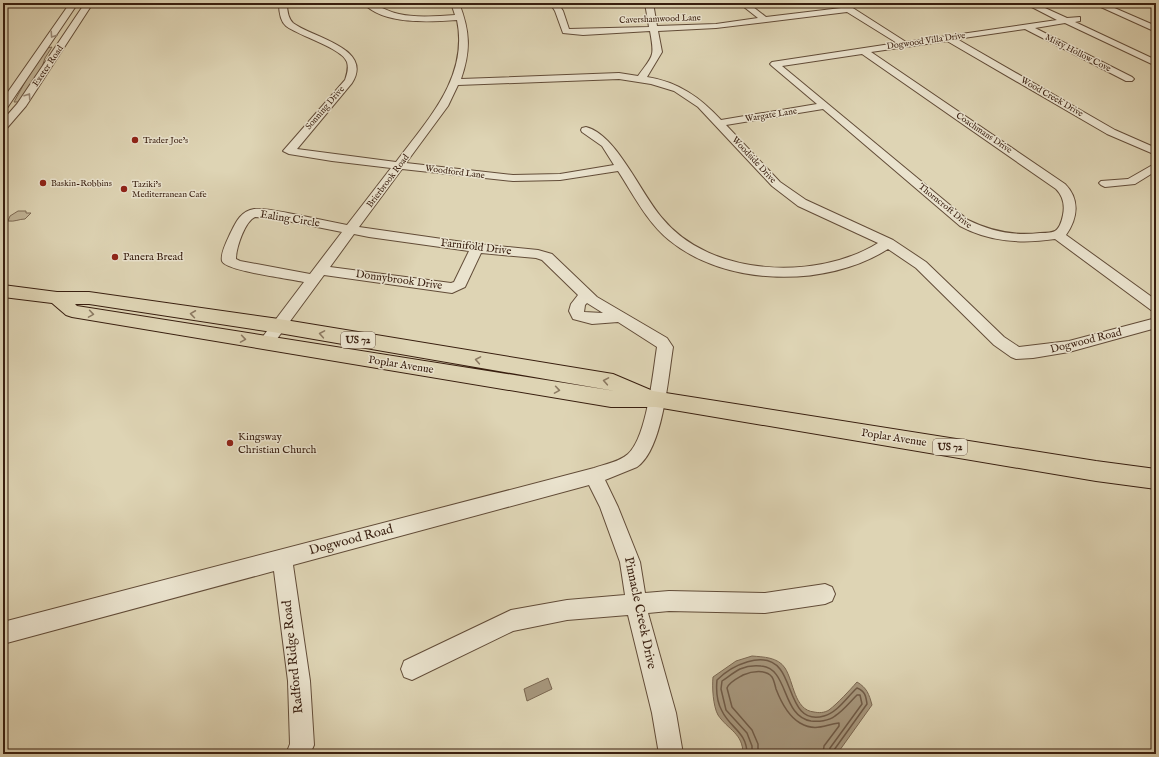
<svg xmlns="http://www.w3.org/2000/svg" width="1159" height="757" viewBox="0 0 1159 757" font-family="'IM FELL English',serif">
  <style>
    .green { fill: #c2b598; stroke: #7d6a54 }
    .water { fill: #a6967c; stroke: #7a6650 }
    .lines { fill: none; stroke-linecap: round; stroke-linejoin: round }
    .shore { stroke: #6f5a46; stroke-width: 1.5 }
    .minor-casing { stroke: #624c38; stroke-width: 2 }
    .major-casing { stroke: #381e0f; stroke-width: 2 }
    .minor { fill: #eae3ce; fill-rule: evenodd }
    .major { fill: #ded4b4; fill-rule: evenodd }
    .oneway { stroke: #9a8a78 }
    .oneway2 { stroke: #8b7962 }
    .poi-dot { fill: #8f2418; stroke: #eae3ce; stroke-width: 1.5 }
    .labels { text-anchor: middle; dominant-baseline: central; stroke-width: 3; stroke-linejoin: round; paint-order: stroke }
    .far-street-label { font-size: 9px; fill: #381e0f; stroke: #eae3ce }
    .far-poi-label { font-size: 9px; fill: #381e0f; stroke: #eae3ce; text-anchor: start }
    .shield { fill: #eae3ce; stroke: #6d5948; stroke-width: 1 }
    .shield-label { font-size: 10px; font-weight: bold; fill: #381e0f }
    .street-label { font-size: 11px; fill: #381e0f; stroke: #eae3ce }
    .poi-label { font-size: 11px; fill: #381e0f; stroke: #eae3ce; text-anchor: start }
    .near-street-label { font-size: 13px; fill: #381e0f; stroke: #eae3ce }
  </style>
  <rect width="100%" height="100%" fill="#ded4b4"/>
  <filter id="stains"><feTurbulence type="fractalNoise" baseFrequency=".005" numOctaves="4"/><feColorMatrix values="0 0 0 0 .2 0 0 0 0 .09 0 0 0 0 .02 0 0 0 .5 -.17"/></filter>
  <radialGradient id="worn" r=".72"><stop offset=".6" stop-color="#630" stop-opacity="0"/><stop offset="1" stop-color="#630" stop-opacity=".3"/></radialGradient>
  <path class="green" d="M52 47 45 58 42 67 19 102H14L31 71 47 48Z
    M18 211H26V213H31L25 219C19 219 15 222 8 221L10 216Z"/>
  <path class="water" d="M752 656C763 657 778 657 785 668 794 682 794 710 814 712 819 713 824 713 829 710 838 703 849 691 857 682 867 688 869 694 872 705L837 754H743C743 733 728 730 718 715 713 706 712 687 713 677L736 661Z
    M548 678 552 689 527 701 524 689Z"/>
  <g class="lines">
    <path class="shore" d="M747 754C747 732 730 728 722 711 717 702 716 690 717 680 731 666 764 649 780 669 793 685 793 725 824 716 838 712 847 697 857 688 865 691 866 696 867 704L834 750V754
      M752 754V746L747 733 726 710 721 689 722 681C728 677 734 672 740 669 747 666 753 665 761 666 789 668 781 716 811 721 818 722 829 721 835 716 843 711 850 702 857 695H860L862 704 830 748 829 754
      M758 754V744L752 730 732 707 727 688C729 682 738 678 743 675 752 671 766 669 772 677 774 680 775 685 776 689 781 702 788 716 800 723 816 732 824 725 839 723V726L824 746 823 754"/>
    <defs>
      <path id="minor" d="M70 3H78L7 108 3 109V99Z
        M85 3H93L26 106 7 128 3 129V120L17 104Z
        M279 3H287C287 10 288 18 293 23 313 38 374 48 352 83L297 149 396 162C428 119 469 77 457 20 429 22 384 25 363 3 377 3 385 11 399 14 417 18 437 16 455 15L451 3H459C470 31 471 50 461 79L619 73 638 76C653 55 655 58 650 31L583 35 563 33 555 11 550 3H558L563 11 569 29 649 27 645 3H653L657 26 716 24 758 18 739 3H748L766 17 841 8 838 6V3H845L906 42 1057 20 1024 3H1034L1067 18 1080 17V21L1075 22 1156 60V66L1065 23 1035 28 1132 77 1134 79 1132 81H1126L1025 29 957 39 1115 130 1156 148V155L1107 134 947 41 871 52 1065 184C1080 199 1078 218 1066 235L1156 300V312L1151 310 1055 239C1021 244 990 242 960 226L823 109 726 125 780 182 806 200 893 240 926 262 1004 337 1019 347 1069 341 1156 318V328L1069 352 1033 358 1016 359 1011 357 994 345 916 268 888 249C827 288 726 287 669 240 647 222 633 194 618 171L560 180 513 181 402 169 359 227 477 244 538 250 552 254 597 297 667 338 673 347C668 378 663 449 637 467L605 480 618 507 640 562 645 593 669 591 765 593 825 584 832 587 835 594 832 601 825 604 765 613 669 611 648 613 676 713 683 754H659L652 713 628 615 567 620 513 631 412 680 404 677 401 669 404 661 511 610 567 600 625 595 620 562 600 507 589 485 293 565 310 681 314 745 310 754H286L290 744 288 681 274 571 3 644V622L594 468C605 464 619 462 628 454 647 437 653 372 657 347L618 322 592 324 573 319 569 311 571 304 578 295 542 260 536 258 481 253 465 287 452 293 324 275 271 347 266 348 261 347 258 343 261 339 304 282C292 279 225 271 222 261 220 253 228 239 231 232 236 222 241 211 254 209 267 208 281 212 293 214 311 218 329 221 347 225L391 168 332 161 289 154 283 151 345 80C347 74 349 69 347 62 342 48 299 36 286 26 280 21 279 10 279 3ZM847 12 897 43 772 62 770 64 772 66 817 104 721 120C700 97 678 82 647 77L662 52 658 31 716 28ZM862 54 1056 189C1063 196 1065 205 1063 215 1062 220 1060 228 1055 231 1051 233 1044 233 1040 233 1014 236 992 232 968 220L782 66ZM619 79 651 84 674 91 698 107 772 186 798 206 878 243C817 281 710 277 662 218 641 194 616 134 586 127L582 128 581 130 582 132 602 146 614 165 560 174 513 175 406 163 448 106 458 85ZM255 217 272 218 342 232 310 274 240 261 236 259C236 248 245 221 255 217ZM354 234 369 237 469 251 454 282 451 283 330 267ZM587 303 603 313 584 312 585 305Z
        M1092 3H1103L1156 26V32Z
        M1156 163V171L1135 184 1105 187 1101 185 1099 183 1101 181 1128 179Z"/>
      <path id="major" d="M3 285 57 292H89L279 319 613 374 653 391 1096 461 1156 469V489L1096 481 656 407H611L72 317 66 315 52 303 3 297ZM75 304H89L279 333 615 391 77 306Z"/>
    </defs>
    <use href="#minor" class="minor-casing"/>
    <use href="#major" class="major-casing"/>
    <use href="#minor" class="minor"/>
    <use href="#major" class="major"/>
  </g>
  <defs><path id="oneway-chevron" d="M-2-3.5L2.5 0L-2 3.5" fill="none" stroke-width="1.6" stroke-linecap="round" stroke-linejoin="round"/></defs>
  <g class="oneway">
    <use href="#oneway-chevron" transform="translate(53 35) rotate(124)"/>
    <use href="#oneway-chevron" transform="translate(28 96) rotate(-56)"/>
  </g>
  <g class="oneway2">
    <use href="#oneway-chevron" transform="translate(91 314) rotate(9)"/>
    <use href="#oneway-chevron" transform="translate(193 314) rotate(-172)"/>
    <use href="#oneway-chevron" transform="translate(322 334) rotate(-170)"/>
    <use href="#oneway-chevron" transform="translate(243 339) rotate(9)"/>
    <use href="#oneway-chevron" transform="translate(478 360) rotate(-170)"/>
    <use href="#oneway-chevron" transform="translate(606 381) rotate(-170)"/>
    <use href="#oneway-chevron" transform="translate(557 390) rotate(9)"/>
  </g>
  <g class="poi-dot">
    <circle cx="135" cy="140" r="4"/>
    <circle cx="43" cy="183" r="4"/>
    <circle cx="124" cy="189" r="4"/>
    <circle cx="115" cy="257" r="4"/>
    <circle cx="230" cy="443" r="4"/>
  </g>
  <g class="labels">
    <g class="far-street-label">
      <text transform="translate(660 19) rotate(-2)">Cavershamwood Lane</text>
      <text transform="translate(926 41) rotate(-8)">Dogwood Villa Drive</text>
      <text transform="translate(1078 53) rotate(27)">Misty Hollow Cove</text>
      <text transform="translate(48 66) rotate(-56)">Exeter Road</text>
      <text transform="translate(1052 97) rotate(30)">Wood Creek Drive</text>
      <text transform="translate(325 108) rotate(-49)">Sonning Drive</text>
      <text transform="translate(771 115) rotate(-9)">Wargate Lane</text>
      <text transform="translate(984 133) rotate(34)">Coachmans Drive</text>
      <text transform="translate(754 160) rotate(47)">Woodside Drive</text>
      <text transform="translate(455 172) rotate(7)">Woodford Lane</text>
      <text transform="translate(388 181) rotate(-53)">Brierbrook Road</text>
      <text transform="translate(945 206) rotate(39)">Thorncroft Drive</text>
    </g>
    <g class="far-poi-label">
      <text x="143" y="140">Trader Joe's</text>
      <text x="51" y="183">Baskin-Robbins</text>
      <text x="132" y="184">Taziki's<tspan x="132" dy="10">Mediterranean Cafe</tspan></text>
    </g>
    <g class="shield">
      <rect x="341" y="332" width="34" height="16" rx="3"/>
      <rect x="933" y="439" width="34" height="16" rx="3"/>
    </g>
    <g class="shield-label">
      <text x="358" y="340">US 72</text>
      <text x="950" y="447">US 72</text>
    </g>
    <g class="street-label">
      <text transform="translate(290 219) rotate(9)">Ealing Circle</text>
      <text transform="translate(476 247) rotate(7)">Farnifold Drive</text>
      <text transform="translate(399 280) rotate(8)">Donnybrook Drive</text>
      <text transform="translate(1086 341) rotate(-14)">Dogwood Road</text>
      <text transform="translate(401 365) rotate(9)">Poplar Avenue</text>
      <text transform="translate(894 438) rotate(9)">Poplar Avenue</text>
    </g>
    <g class="poi-label">
      <text x="123" y="257">Panera Bread</text>
      <text x="238" y="437">Kingsway<tspan x="238" dy="13">Christian Church</tspan></text>
    </g>
    <g class="near-street-label">
      <text transform="translate(351 540) rotate(-15)">Dogwood Road</text>
      <text transform="translate(640 613) rotate(78)">Pinnacle Creek Drive</text>
      <text transform="translate(293 657) rotate(-96)">Radford Ridge Road</text>
    </g>
  </g>
  <rect width="1159" height="757" fill="none" stroke="#ded4b4" stroke-width="16"/>
  <rect x="4" y="4" width="1151" height="749" fill="none" stroke="#381e0f" stroke-width="2"/>
  <rect x="8" y="8" width="1143" height="741" fill="none" stroke="#381e0f"/>
  <rect width="100%" height="100%" filter="url(#stains)"/>
  <rect width="100%" height="100%" fill="url(#worn)"/>
</svg>
